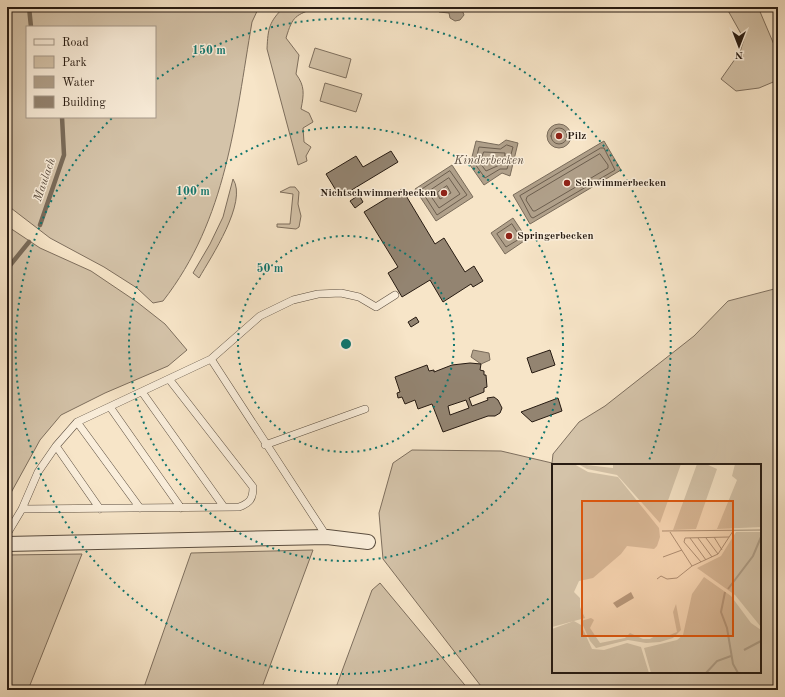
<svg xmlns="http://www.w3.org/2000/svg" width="785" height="697" viewBox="0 0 785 697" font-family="'Old Standard TT',serif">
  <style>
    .green { fill: #d4c3a9; stroke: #7e6f5e; fill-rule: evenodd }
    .water { fill: #b0a08a; stroke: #796b5a }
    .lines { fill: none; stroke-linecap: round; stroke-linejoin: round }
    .shore { stroke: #6c5e4e; stroke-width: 1 }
    .stream { stroke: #796b5a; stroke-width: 4.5 }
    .building { fill: #938471; stroke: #271b12; fill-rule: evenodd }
    .service-casing { stroke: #5b4e40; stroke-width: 8 }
    .minor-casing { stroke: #5b4e40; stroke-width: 16 }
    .service { stroke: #faeedb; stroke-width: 7 }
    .minor { stroke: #faeedb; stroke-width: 14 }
    .ring { fill: none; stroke: #0f766e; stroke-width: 2; stroke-dasharray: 2 4 }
    .poi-dot { fill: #8f2418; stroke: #faeedb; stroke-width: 1.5 }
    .labels { text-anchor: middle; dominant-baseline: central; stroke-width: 3; stroke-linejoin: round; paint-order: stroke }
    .poi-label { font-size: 11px; font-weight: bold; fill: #271b12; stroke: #faeedb; text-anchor: start }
    .water-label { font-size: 12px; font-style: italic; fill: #5e5042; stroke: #faeedb }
    .inset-river { fill: none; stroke: #b0a08a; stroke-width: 2 }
    .inset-road { fill: none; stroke: #a4947f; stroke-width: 1 }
    .view { fill: #de560c; fill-opacity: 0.15; stroke: #de560c; stroke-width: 2 }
    .inset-edge { fill: none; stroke: #271b12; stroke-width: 2 }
    .centre { fill: #0f766e; stroke: #faeedb; stroke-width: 2 }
    .ring-label { font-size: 12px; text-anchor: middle; font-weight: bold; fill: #0f766e; stroke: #faeedb; stroke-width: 3; stroke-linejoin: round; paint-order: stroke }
  </style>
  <rect width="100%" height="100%" fill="#f7e5c8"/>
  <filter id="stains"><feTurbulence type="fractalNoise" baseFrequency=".005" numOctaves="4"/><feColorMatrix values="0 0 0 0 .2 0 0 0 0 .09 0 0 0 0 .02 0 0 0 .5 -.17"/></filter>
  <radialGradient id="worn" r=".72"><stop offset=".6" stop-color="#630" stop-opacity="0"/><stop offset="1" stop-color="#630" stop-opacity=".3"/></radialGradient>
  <path class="green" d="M7 7H259L252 22C235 121 227 219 163 301L153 303 137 288 104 267 50 238 7 205ZM27 27H155V117H27Z
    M284 7H317C295 16 293 15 286 38L299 55 296 74C305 86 304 94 301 109L309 113 313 122 303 128 304 142 311 147 306 156 307 161 298 165 267 49C268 28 269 22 284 7Z
    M726 7H758L778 54V80L759 88 736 91 721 79 740 52 744 39Z
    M315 48 351 59 346 78 309 67Z
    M325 83 362 94 356 112 320 101Z
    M233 179C248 202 211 257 199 278L193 273 210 244 223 217Z
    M290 187H295L299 192 298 204 301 216 299 227 296 229 277 227V224H290L293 194 280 192Z
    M7 226 40 248 91 271 137 302 165 324 187 350 168 366 105 393 61 415 40 440 7 500Z
    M778 288V690H484L383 559 379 513 393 463 412 450 501 451 552 463 553 454 579 422 605 406 694 336 728 301ZM553 465H760V672H553Z
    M313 550 261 690H143L191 553Z
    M82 554 28 690H7V555Z
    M380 583 469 690H335L372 590Z"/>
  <path class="water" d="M437 7H461L464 15 460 20 455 21 450 18 449 13 439 12Z
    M547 136a12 12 0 1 1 24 0a12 12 0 1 1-24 0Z
    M506 140 518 143 510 176 502 173 484 185 470 165 476 141 499 145Z
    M604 141 621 170 530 224 513 195Z
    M452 165 473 197 436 221 415 189Z
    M513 218 527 239 505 254 491 233Z
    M473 350 489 353 490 360 481 364 471 357Z"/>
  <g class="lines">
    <path class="shore" d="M551 136a8 8 0 1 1 16 0a8 8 0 1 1-16 0Z
      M507 145 513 147 507 169H500L485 178 475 164 479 147 500 149Z
      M601 148H604L615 170 533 218 531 217 520 196Z
      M484 152 505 153 504 163 486 171 480 163Z
      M600 154 608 165V168L535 211H533L526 200 527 197Z
      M450 171 467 195 437 215 421 190Z
      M449 178 460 194 439 208 428 192Z
      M447 186 451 193 440 199 437 193Z
      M512 224 521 238 506 247 497 234Z"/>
    <path class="stream" d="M29 7 31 27
      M40 225 64 155 62 117
      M7 269 29 242"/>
  </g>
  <path class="building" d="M391 151 398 162 340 197 326 174 356 156 363 167Z
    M402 189 435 244 444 238 465 272 474 266 483 281 473 287 471 284 443 302 430 280 402 297 388 273 398 267 364 212Z
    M359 195 363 202 355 208 350 201Z
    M416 317 419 322 411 327 408 322Z
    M550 350 555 365 532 373 527 358Z
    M470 363 481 364 480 370 484 371V375H486L487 387 484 388V392L469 398 472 406 488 400 487 398 494 397 498 400 502 408 500 413 495 416H488L443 432 432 404 418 409 415 400 405 404 402 397 398 398 397 393 400 392 395 377 427 365 429 371 434 370V372L452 365ZM466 400 469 408 450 415 448 406Z
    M558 398 562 411 532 422 521 412Z"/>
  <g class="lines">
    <defs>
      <path id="service" d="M211 359 327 537
        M142 392 224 507
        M110 407 181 508
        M77 422 140 508
        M265 445 365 409
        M56 446 100 509
        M22 509 239 507C250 503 253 499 253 487L169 379
        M7 534 22 509 38 472 56 446 77 422 211 359 260 316 293 300 318 294 341 293 359 297 376 307 395 295"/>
      <path id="minor" d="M7 544 327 537 368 542"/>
    </defs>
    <use href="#service" class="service-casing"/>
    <use href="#minor" class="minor-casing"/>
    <use href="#service" class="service"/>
    <use href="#minor" class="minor"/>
  </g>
  <g class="ring">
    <circle cx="346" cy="344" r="108"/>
    <circle cx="346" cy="344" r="217"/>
    <path d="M553 595A325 325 0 0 1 112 118M157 79A325 325 0 0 1 648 463"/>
  </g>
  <g class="poi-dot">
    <circle cx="559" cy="136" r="4"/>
    <circle cx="567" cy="183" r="4"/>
    <circle cx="444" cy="193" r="4"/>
    <circle cx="509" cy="236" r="4"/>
  </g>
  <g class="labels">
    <g class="poi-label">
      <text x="567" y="136">Pilz</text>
      <text x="575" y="183">Schwimmerbecken</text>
      <text x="436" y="193" text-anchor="end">Nichtschwimmerbecken</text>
      <text x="517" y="236">Springerbecken</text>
    </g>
    <g class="water-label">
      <text x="489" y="161">Kinderbecken</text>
      <text transform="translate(45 180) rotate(-71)">Maulach</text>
    </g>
  </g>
  <g transform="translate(552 464)">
    <rect width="209" height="209" fill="#f7e5c8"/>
    <path d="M0 0H22L36 8 66 13 107 64 108 73 105 82 102 85 75 82 69 90 41 114 27 117 22 128 28 134V143L33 154 0 163ZM26 0 61 4V0H129L108 59 65 11 35 5ZM145 0H154L165 5 144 65 121 66ZM183 0H209V63L165 65 185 16 180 12ZM184 68H209V163L183 131 145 104 169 92ZM152 113 179 132 199 159 209 166V209H99L92 184 125 176 131 171 140 130ZM124 140 129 166 121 174 108 178 94 179 76 176 44 184 38 177 29 157 39 154 42 156 38 164 48 179 73 174 78 169 91 175H98L103 172 113 173 125 168 121 148ZM22 157 29 161 40 185 52 186 75 179 89 183 97 209H0V165Z" fill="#d4c3a9"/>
    <path d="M79 128 82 134 65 144 61 139Z" fill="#b0a08a"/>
    <path class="inset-river" d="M176 125 201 92 209 73M173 128 169 148 175 164 181 200 186 209M192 186 209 177M154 209 165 197 179 192"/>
    <path class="inset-road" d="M110 67 209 66M118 68 140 102M162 73 170 86M138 74 154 96M146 74 160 93M154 74 166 90M111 93 130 86M149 98 132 78 133 74 177 73M105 115 109 112 115 115 125 114 140 102 166 90 181 67"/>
    <path class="view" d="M30 37H181V172H30Z"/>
    <rect width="209" height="209" class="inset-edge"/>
  </g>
  <circle cx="346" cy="344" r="6" class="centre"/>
  <g class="ring-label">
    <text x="209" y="54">150 m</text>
    <text x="193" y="195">100 m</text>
    <text x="270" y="272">50 m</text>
  </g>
  <rect width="785" height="697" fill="none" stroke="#f7e5c8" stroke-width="24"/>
  <rect x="8" y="8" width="769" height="681" fill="none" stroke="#271b12" stroke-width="2"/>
  <rect x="12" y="12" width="761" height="673" fill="none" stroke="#271b12"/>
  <rect x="26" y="26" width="130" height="92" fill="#faeedb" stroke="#a69a8b"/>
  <rect x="34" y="39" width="20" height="6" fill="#faeedb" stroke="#a69a8b"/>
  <text x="62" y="46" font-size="12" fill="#271b12">Road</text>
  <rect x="34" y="56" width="20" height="12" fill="#d4c3a9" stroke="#a69a8b"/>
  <text x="62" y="66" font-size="12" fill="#271b12">Park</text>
  <rect x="34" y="76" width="20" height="12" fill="#b0a08a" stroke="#a69a8b"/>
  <text x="62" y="86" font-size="12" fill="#271b12">Water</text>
  <rect x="34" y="96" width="20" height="12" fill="#938471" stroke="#a69a8b"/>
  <text x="62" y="106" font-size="12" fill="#271b12">Building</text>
  <g transform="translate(739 46) rotate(180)" stroke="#faeedb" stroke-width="3" paint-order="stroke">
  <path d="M0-3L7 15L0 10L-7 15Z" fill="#271b12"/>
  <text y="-6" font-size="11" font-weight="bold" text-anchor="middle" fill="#271b12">N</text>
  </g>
  <rect width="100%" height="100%" filter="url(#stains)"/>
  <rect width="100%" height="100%" fill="url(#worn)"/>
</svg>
